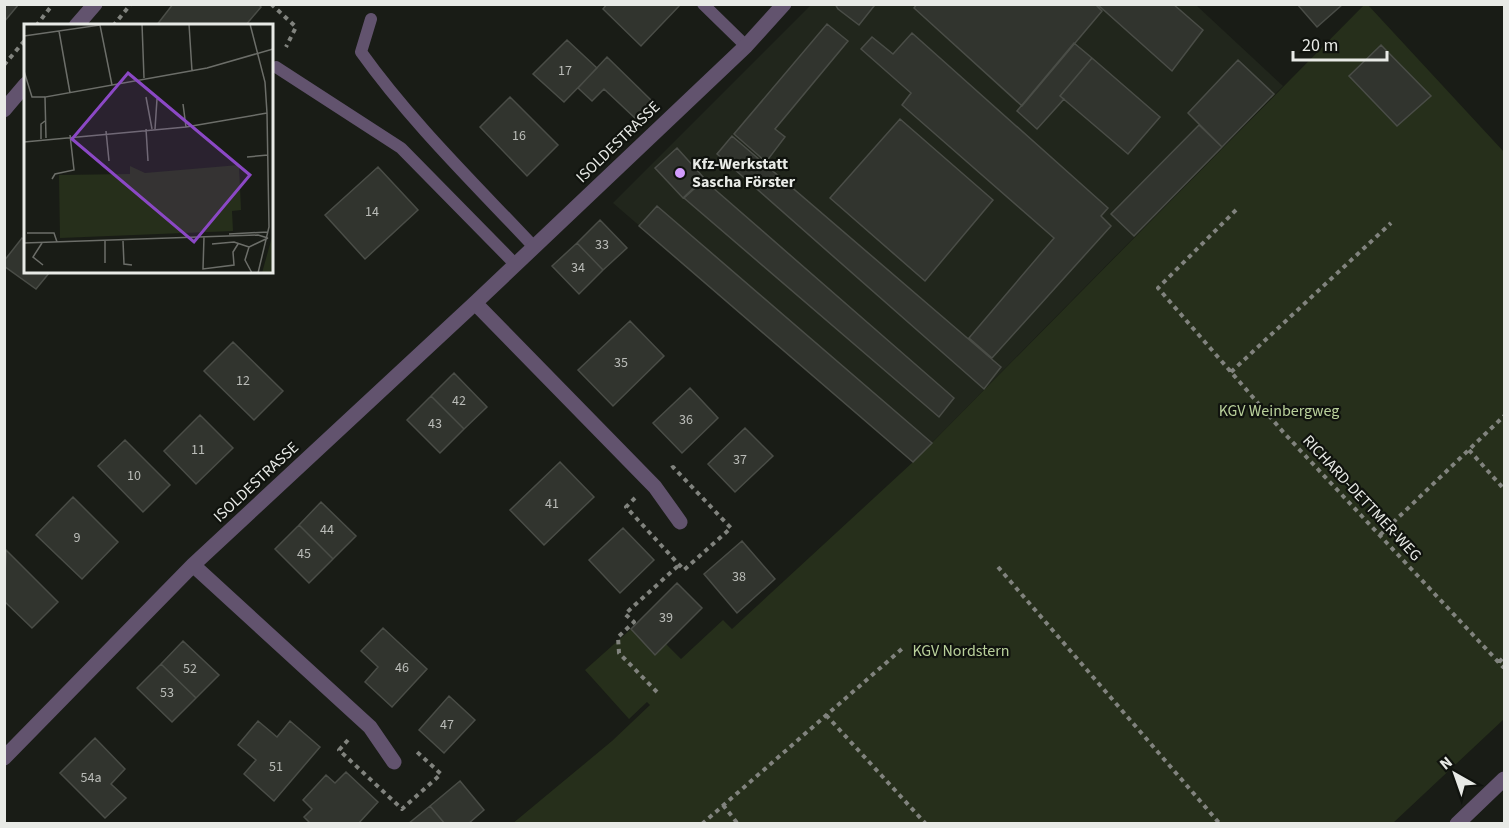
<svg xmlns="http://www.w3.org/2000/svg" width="1509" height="828" viewBox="0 0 1509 828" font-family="'Source Sans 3',sans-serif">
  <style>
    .built { fill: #21261c }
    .green { fill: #262f1b }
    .building { fill: #31342e; stroke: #4a4d47; stroke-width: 1.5 }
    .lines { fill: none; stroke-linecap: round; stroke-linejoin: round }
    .path { stroke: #81837e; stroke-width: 4; stroke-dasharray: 4.5 4.5; stroke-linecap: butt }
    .lane { stroke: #62536e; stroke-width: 12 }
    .street { stroke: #62536e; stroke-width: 15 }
    .poi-dot { fill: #d29cfd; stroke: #10130e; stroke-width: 2 }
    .labels { text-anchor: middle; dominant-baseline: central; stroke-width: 4.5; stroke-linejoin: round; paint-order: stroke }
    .number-label { font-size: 14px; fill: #babcb8 }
    .street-label { font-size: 16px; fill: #e8eae6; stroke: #10130e }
    .poi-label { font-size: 16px; font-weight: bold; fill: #e8eae6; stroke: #10130e; text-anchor: start }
    .park-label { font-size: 16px; fill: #b9d09b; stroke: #10130e }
    .inset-road { fill: none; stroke: #6c6e69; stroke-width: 1.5 }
    .view { fill: #8b48c5; fill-opacity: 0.15; stroke: #8b48c5; stroke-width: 3 }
    .inset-edge { fill: none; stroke: #e8eae6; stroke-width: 3 }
  </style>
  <rect width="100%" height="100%" fill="#191c16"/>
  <path class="built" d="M811 5H1196L1283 86 913 462 613 203Z"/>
  <path class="green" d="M1364 5H1368L1504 152V719L1393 823 512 824 612 741 650 705 647 702 629 719 585 670 631 629 655 655 666 644 681 659 723 620 732 629 913 462Z"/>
  <path class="building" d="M4 4H19L4 22Z
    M173 4H258L261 7 245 26H156Z
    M607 4H681L641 46 603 9Z
    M835 4H872L874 6 859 25 838 9Z
    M917 4H1095L1102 11 1022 106 914 8Z
    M1097 4H1173L1203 30 1172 71Z
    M1297 4H1343L1317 27Z
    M827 24 848 41 775 129 785 137 766 162 734 134Z
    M912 33 1108 208 1101 216 1111 226 992 358 969 338 1054 238 902 105 911 93 861 49 872 37 893 54Z
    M567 40 597 68 564 102 533 74Z
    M1074 43 1092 58 1060 96 1064 99 1037 129 1017 111Z
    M1381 45 1431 96 1397 126 1349 76Z
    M607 57 654 103 636 119 604 89 592 101 578 88Z
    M1092 58 1160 117 1128 154 1060 96Z
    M1238 60 1274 94 1222 147 1188 113Z
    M510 97 558 145 527 176 480 127Z
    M900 119 993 200 925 281 830 198Z
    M1199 125 1222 147 1134 236 1111 214Z
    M732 136 1001 367 984 389 717 154Z
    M677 148 704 178 683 198 655 168Z
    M378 167 418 210 365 259 325 215Z
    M704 180 954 398 939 417 684 198Z
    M657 206 932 443 913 462 639 226Z
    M600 220 627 248 603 270 577 243Z
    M22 238 26 241V272H50L36 289 4 266V261Z
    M577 243 603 270 579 294 552 266Z
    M630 321 664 356 613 406 578 370Z
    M233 342 283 391 254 420 204 371Z
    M454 373 487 407 464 429 431 396Z
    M690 388 718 418 682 453 653 423Z
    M431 396 464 429 440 453 407 420Z
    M200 415 233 448 196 484 164 451Z
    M745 428 773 456 735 492 708 464Z
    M125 440 170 485 143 512 98 466Z
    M560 462 594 497 544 545 510 510Z
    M73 497 118 542 82 579 36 535Z
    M321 502 356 536 333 559 299 525Z
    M299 525 333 559 309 583 275 549Z
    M623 528 654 560 620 593 589 560Z
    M742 541 775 579 737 613 704 574Z
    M6 550 58 602 32 628 4 601Z
    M677 583 702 608 655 655 631 629Z
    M383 628 427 669 392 707 365 682 378 667 361 651Z
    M183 641 219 675 196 698 161 664Z
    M161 664 196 698 172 722 137 688Z
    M449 696 475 720 444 753 419 730Z
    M258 721 277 737 290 721 320 747 274 801 244 774 256 760 238 745Z
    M95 738 125 769 111 784 126 798 105 818 60 773Z
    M346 772 378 802 358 824H311L304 817 312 809 303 800 326 775 335 783Z
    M460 781 484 810 468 824H445L430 806Z
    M430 806 445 824H408Z"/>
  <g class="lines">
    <path class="path" d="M271 4 296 27 286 47
      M36 26 53 4
      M113 26 131 4
      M4 65 26 39
      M1236 210 1158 288 1284 433 1504 668
      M1231 372 1391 223
      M1469 450 1504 489
      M635 498 626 507 684 570 731 528 673 467 669 470
      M1380 535 1504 416
      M998 567 1220 824
      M1499 662 1504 657
      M657 692 619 653 618 637 634 622 625 614 679 565
      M826 715 926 824
      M348 740 339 750 402 809 441 774 416 751
      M723 805 738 824
      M702 824 903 648"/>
    <path class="lane" d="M703 4 746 46
      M371 19 361 52C411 122 475 184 534 247
      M276 67 401 148 515 264"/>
    <path class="street" d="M76 26 95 4
      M4 110 26 84
      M475 303 655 487 680 522
      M193 565 370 727 394 762
      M4 758 193 565 475 303 746 46 784 4
      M1457 824 1504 779"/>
  </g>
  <circle class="poi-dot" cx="680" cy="173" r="6"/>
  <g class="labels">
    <g class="number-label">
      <text x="565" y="71">17</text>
      <text x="519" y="136">16</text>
      <text x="372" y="212">14</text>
      <text x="602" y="245">33</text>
      <text x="578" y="268">34</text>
      <text x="621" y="363">35</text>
      <text x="243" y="381">12</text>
      <text x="459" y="401">42</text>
      <text x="686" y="420">36</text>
      <text x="435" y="424">43</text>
      <text x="198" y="450">11</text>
      <text x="740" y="460">37</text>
      <text x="134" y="476">10</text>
      <text x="552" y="504">41</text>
      <text x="327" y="530">44</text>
      <text x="77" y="538">9</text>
      <text x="304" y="554">45</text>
      <text x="739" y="577">38</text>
      <text x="666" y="618">39</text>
      <text x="402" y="668">46</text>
      <text x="190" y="669">52</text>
      <text x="167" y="693">53</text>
      <text x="447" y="725">47</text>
      <text x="276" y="767">51</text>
      <text x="91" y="778">54a</text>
    </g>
    <g class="street-label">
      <text transform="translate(618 142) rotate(-44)">ISOLDESTRASSE</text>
      <text transform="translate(256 482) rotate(-43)">ISOLDESTRASSE</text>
      <text transform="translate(1362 498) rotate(47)">RICHARD-DETTMER-WEG</text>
    </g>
    <g class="poi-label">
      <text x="692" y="164">Kfz-Werkstatt<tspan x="692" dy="18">Sascha Förster</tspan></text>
    </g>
    <g class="park-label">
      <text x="1279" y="411">KGV Weinbergweg</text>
      <text x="961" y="651">KGV Nordstern</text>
    </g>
  </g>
  <g transform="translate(24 24)">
    <rect width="249" height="249" fill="#191c16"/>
    <path d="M215 141 217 186 208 187 209 207 36 214 35 151 106 150V142L121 149ZM249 211V249H238L248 213Z" fill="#262f1b"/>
    <path class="inset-road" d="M118 0 120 54M165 0 168 47M226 0 241 58 243 89 245 203 234 249M35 7 46 69M0 12 76 1 88 61M0 47 8 73H21M122 73 128 105M159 80 162 103M122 105 124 137M131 105 133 75M82 107 85 137M22 114 21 73 183 44 249 25M17 115V100L21 97M0 118 162 103 243 89M223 133 244 131M28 155 31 150 50 146 46 111M3 209H30L33 218M205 210 244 208M180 213 179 245 210 241 209 228 214 220M81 217V239M99 217 100 240 108 241M0 219 234 211 244 214M18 219 9 233 19 241M188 220 210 218 225 223M228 249 221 236 225 223 244 214"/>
    <path class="view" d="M104 49 226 151 170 218 48 115Z"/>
    <rect width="249" height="249" class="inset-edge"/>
  </g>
  <rect width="1509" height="828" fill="none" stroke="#e8eae6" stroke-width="12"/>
  <g transform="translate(1455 774) rotate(320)" stroke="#10130e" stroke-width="4.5" paint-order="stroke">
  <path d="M0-4.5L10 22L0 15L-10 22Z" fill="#e8eae6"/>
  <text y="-9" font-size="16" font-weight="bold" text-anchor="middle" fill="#e8eae6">N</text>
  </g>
  <path d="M1293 51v9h94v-9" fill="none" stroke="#e8eae6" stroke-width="3"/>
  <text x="1302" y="51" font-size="18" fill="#e8eae6" stroke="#10130e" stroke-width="4.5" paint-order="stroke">20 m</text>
</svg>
